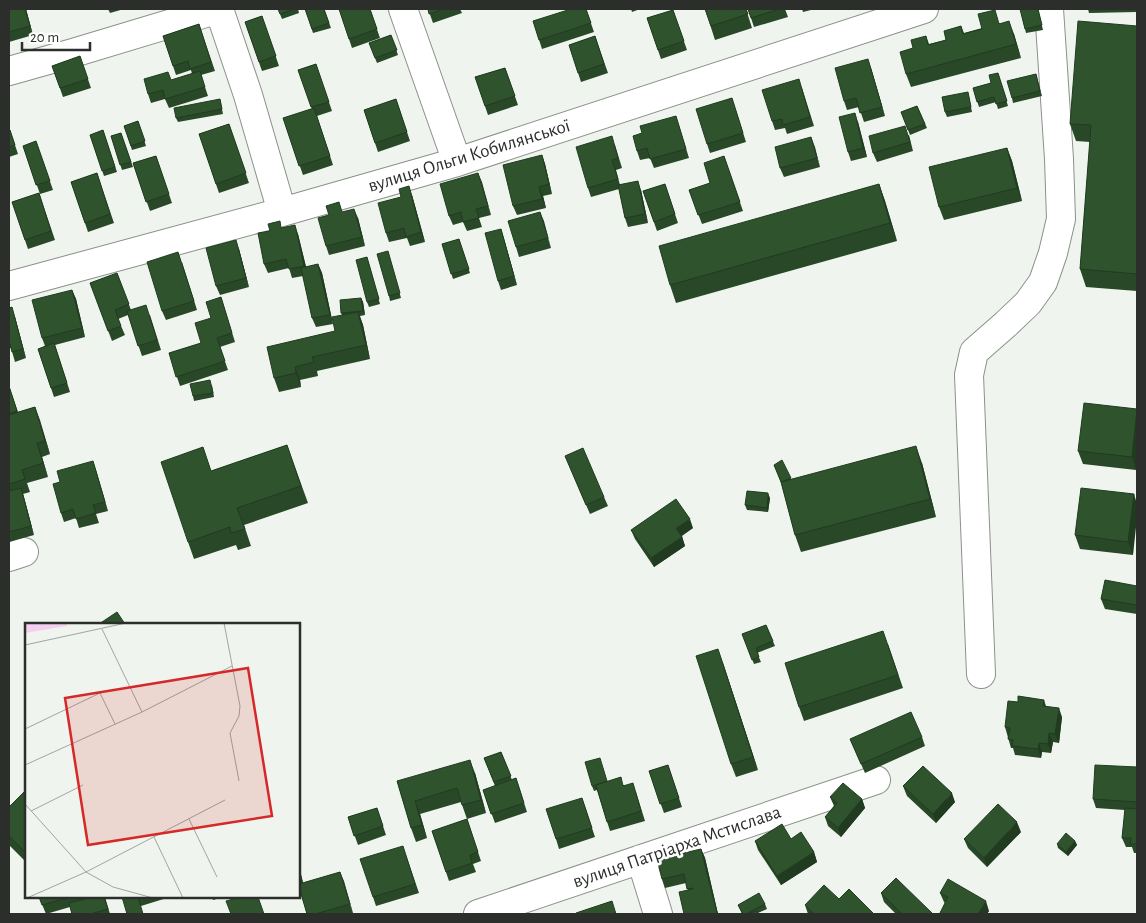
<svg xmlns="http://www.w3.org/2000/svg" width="1146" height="923" viewBox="0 0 1146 923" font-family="'Alegreya Sans',sans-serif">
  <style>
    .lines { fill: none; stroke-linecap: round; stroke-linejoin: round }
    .minor-casing { stroke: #8b918a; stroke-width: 30 }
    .minor { stroke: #fff; stroke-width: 28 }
    .wall { fill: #284827 }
    .shaded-wall { fill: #213b20 }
    .building { fill: #2f542d; stroke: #213b20 }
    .labels { text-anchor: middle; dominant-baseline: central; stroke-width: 5; stroke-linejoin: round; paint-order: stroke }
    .street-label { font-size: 19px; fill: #2b2e2b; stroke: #fff }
    .inset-road { fill: none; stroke: #a1a5a0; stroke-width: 1 }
    .view { fill: #d62828; fill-opacity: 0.15; stroke: #d62828; stroke-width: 2.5 }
    .inset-edge { fill: none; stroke: #2b2e2b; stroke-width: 2.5 }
  </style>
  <rect width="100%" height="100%" fill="#eff5ee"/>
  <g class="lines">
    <defs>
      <path id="minor" d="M403 9 457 162
        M9 71 73 53 219 9 248 95 282 212
        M9 286 282 212 457 162 924 9
        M9 557 24 552
        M981 674 969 375 974 352 1006 324 1028 303 1043 282 1053 253 1061 219 1059 159 1049 9
        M641 859 658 914
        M478 914 876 780"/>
    </defs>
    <use href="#minor" class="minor-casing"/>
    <use href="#minor" class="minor"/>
  </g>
  <path class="wall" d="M9 9H26L33 35 9 42Z
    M108 9H124L110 13Z
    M278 9H298L299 13 282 19Z
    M305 9H324L331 28 313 33Z
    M339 9H370L380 38 352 48Z
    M428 9H460L462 13 433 23Z
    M586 9 594 32 542 49 533 21Z
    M631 9H640L632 12Z
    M705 9H746L752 28 715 40Z
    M748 9H785L788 17 754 27Z
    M802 9H815L803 12Z
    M1020 9H1038L1043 30 1026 33Z
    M1088 9H1137V12L1089 13Z
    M673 10 687 50 661 59 647 18Z
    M262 16 279 66 262 71 245 22Z
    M1000 23 1014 34 1021 58 911 87 906 74 913 48 926 36 929 44 946 40 961 26 964 33Z
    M199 24 215 71 201 75 208 96 169 108 165 99 151 103 148 94 192 74 191 70 176 75 163 36Z
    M1137 26V291L1086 287 1080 269 1090 142 1076 141 1070 124Z
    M391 35 398 55 377 63 369 43Z
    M595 36 608 73 581 82 569 45Z
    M80 56 91 88 63 97 52 66Z
    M316 64 332 111 317 116 333 165 303 175 283 118 312 109 298 70Z
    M505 68 518 105 488 115 475 77Z
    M871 68 885 116 864 122 859 107 847 110 844 101Z
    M998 73 1008 106 998 109 996 102 979 107 973 88 991 83Z
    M1036 74 1042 96 1013 103 1012 98Z
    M802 88 814 126 787 134 785 128 775 130 772 121Z
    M969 97 972 112 947 117 945 112Z
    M732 98 746 142 710 153 707 144Z
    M220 99 223 114 178 122 176 118Z
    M396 99 410 141 378 152 364 110Z
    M917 106 927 128 910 135 901 112Z
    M676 116 689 158 654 168 650 158 640 160 637 151 642 133Z
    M138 121 146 146 132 150 124 126Z
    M858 122 867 157 851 161 848 152Z
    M229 124 249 183 219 193 199 134Z
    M9 130H10L18 154 9 157Z
    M103 130 117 172 104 176 90 135Z
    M121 133 133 167 122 170 111 136Z
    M909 135 913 151 877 162 873 153Z
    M811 137 820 167 784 177 780 168Z
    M36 141 53 190 40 194 23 146Z
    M615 145 622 168 616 170 620 185 641 190 648 223 628 227 625 218 619 189 591 197 588 188Z
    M1007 148 1012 161 1022 201 944 220 939 207Z
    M542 155 545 164 552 194 543 196 546 208 517 215 513 206Z
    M156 156 172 203 150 211 133 163Z
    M724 156 743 211 702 224 689 190 710 183Z
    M97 173 114 223 88 232 71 182Z
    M478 173 491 215 479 218 482 227 467 231 463 222 453 225 449 216Z
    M665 184 678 223 657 231 643 191Z
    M879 184 885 201 897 241 676 303 670 285Z
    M39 193 55 240 28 249 12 202Z
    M412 195 425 242 410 246 407 238 389 242 386 233Z
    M343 212 358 218 365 246 329 255 326 246Z
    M540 212 551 248 519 257 516 247Z
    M282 227 298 234 306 267 318 264 322 273 333 324 316 327 312 318 303 276 292 278 289 268 268 273 264 264Z
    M501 229 504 239 517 285 501 290 498 281Z
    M459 239 470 273 453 279 442 244Z
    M239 249 249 287 220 295 216 286Z
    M389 256 401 298 390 301 389 296Z
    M367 257 380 304 369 307 367 302Z
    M182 262 197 310 166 320 162 311Z
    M117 273 131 310 150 315 161 350 142 356 128 315 118 319 125 335 112 341 90 283Z
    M72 290 76 299 85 337 55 345 70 392 54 397 38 349 45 346 42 338Z
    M221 297 235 342 220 347 228 370 180 386 169 353 201 343 211 318Z
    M361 298 363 302 365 315 360 316 363 325 370 359 317 371 318 376 300 380 301 387 279 392 274 378 335 331 342 315 341 313Z
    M9 308 15 317 26 358 15 362 11 348H9Z
    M212 385 214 397 194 401 193 396Z
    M9 386 18 412 35 407 50 454 42 457 48 477 27 483 30 492 23 494 34 535 9 542Z
    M1137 409V463L1136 470 1083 464 1078 451Z
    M287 445 308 503 244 525 251 546 238 550 236 545 194 559 188 542 212 471Z
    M565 456 604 497 608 506 590 514Z
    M93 461 108 511 96 514 99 523 79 528 76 518 64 522 61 513 60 482Z
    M922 463 936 517 801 552 795 535 781 482 774 465 791 479Z
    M1134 494 1133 555 1080 549 1075 535Z
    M770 498 768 512 747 510 745 505Z
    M693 528 682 536 685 546 654 567 635 539 631 530Z
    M1137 586V614L1105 609 1101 599Z
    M766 625 775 646 757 653 761 662 754 664 742 634Z
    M888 644 903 688 804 721 799 707Z
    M723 663 758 770 736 777 731 764Z
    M1044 700 1046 706 1062 717 1059 743 1053 742 1051 753 1042 752 1041 758 1015 755 1013 748H1011L1005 727 1018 702Z
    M922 737 925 746 865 773 850 739Z
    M501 752 512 780 516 778 527 812 495 823 483 790 495 786 484 758Z
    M668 765 682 807 664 813 649 771Z
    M1137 767V853H1134L1132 847H1126L1122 838 1125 810 1096 808 1093 799Z
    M475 773 486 813 467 819 461 802 420 814 427 838 416 842 411 828 397 781Z
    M607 781 624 785 636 792 645 821 610 831 597 790 594 791 592 786Z
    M903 786 955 802 936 823 907 796Z
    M26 790V862L9 845V807Z
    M830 797 862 799 865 808 841 837 828 826 825 817 834 806Z
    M582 798 595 837 559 849 556 839Z
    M377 808 386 835 358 845 348 817Z
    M467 819 481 861 473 864 476 872 449 881 432 831Z
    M1021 832 987 867 968 848 964 839Z
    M791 839 814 852 817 862 781 885 758 850 755 841Z
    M1075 841 1077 845 1068 856 1058 848 1057 844Z
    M701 849 705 858 718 914H684L688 890 686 883 665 888 662 879Z
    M406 855 419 893 376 906 373 897Z
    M299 867 303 883 340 872 353 913 350 914H307L299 887Z
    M881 893 933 914H896L884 902Z
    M940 893 989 911 987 914H940V913L945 903 944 902Z
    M39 897H105L110 914H72L70 907 46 914Z
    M122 897H170L141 906Z
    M212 897H224L213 900Z
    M839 899 874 914H808L805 905Z
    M765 904 767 909 758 913V914H742L738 905Z"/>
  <path class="shaded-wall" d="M25 9H26L33 35 30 26Z
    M1009 21 1014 34 1021 58 1016 44Z
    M868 59 871 68 885 116 882 107Z
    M855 113 858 122 867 157 863 148Z
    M811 137 815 147 820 167 817 158Z
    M1007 148 1012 161 1022 201 1017 188Z
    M542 155 545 164 552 194 549 184Z
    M478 173 482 182 491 215 488 206Z
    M638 181 641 190 648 223 645 214Z
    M879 184 885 201 897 241 890 223Z
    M409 186 412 195 425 242 421 232Z
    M539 187 543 196 546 208 542 199Z
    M354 209 358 218 365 246 362 237Z
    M540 212 544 221 551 248 548 238Z
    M295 225 298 234 308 275 304 266Z
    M501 229 504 239 517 285 514 276Z
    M236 240 239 249 249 287 246 278Z
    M318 264 322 273 333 324 330 315Z
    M72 290 76 299 85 337 82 328Z
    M361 298 363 302 365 315 363 311Z
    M12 307 15 317 26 358 23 349Z
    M358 312 363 325 370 359 366 345Z
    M295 367 300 380 301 387 296 373Z
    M35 407 40 420 50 454 45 441Z
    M1137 409V463L1136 470 1132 457Z
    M37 443 42 457 48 477 43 463Z
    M916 446 922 463 936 517 930 499Z
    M93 461 96 470 108 511 105 502Z
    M21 488 24 497 34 535 31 526Z
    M768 493 770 498 768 512 767 508Z
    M1134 494 1137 504V518L1133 555 1128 542Z
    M690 519 693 528 679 537 676 528Z
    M682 537 685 546 654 567 651 558Z
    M718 649 723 663 758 770 753 757Z
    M1059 708 1062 717 1059 743 1055 734Z
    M1049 733 1053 742 1051 753 1048 744Z
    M1039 743 1042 752 1041 758 1038 749Z
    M470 760 475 773 486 813 481 800Z
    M952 793 955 802 936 823 933 814Z
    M862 799 865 808 841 837 838 828Z
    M415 801 420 814 427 838 422 825Z
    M1017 822 1021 832 987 867 984 858Z
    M1075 841 1077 845 1068 856 1066 852Z
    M701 849 705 858 718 914H717Z
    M814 852 817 862 781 885 777 876Z
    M299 867 304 886 300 876Z
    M340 872 344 881 353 913 350 904Z
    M986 901 989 911 987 914H978Z"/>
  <path class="building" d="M9 9H25L30 26 9 32Z
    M278 9H295L280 14Z
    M305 9H324L329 23 312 29Z
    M339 9H370L377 29 349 39Z
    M428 9H444L429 14Z
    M571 9H586L591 23 539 40 533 21Z
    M705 9H746L748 14 711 26Z
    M748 9H780L751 18Z
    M1020 9H1038L1042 25 1025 29Z
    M673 10 684 41 658 50 647 18Z
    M995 10 999 24 1009 21 1016 44 906 74 900 52 913 48 911 40 926 36 928 45 946 40 944 31 961 26 963 34 982 29 978 14Z
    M262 16 276 56 259 62 245 22Z
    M1078 21 1137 26V274L1080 269 1091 125 1070 124Z
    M199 24 211 62 190 69 188 61 173 66 163 36Z
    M391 35 397 50 375 58 369 43Z
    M595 36 604 64 578 73 569 45Z
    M80 56 88 79 60 88 52 66Z
    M868 59 882 107 860 113 856 98 844 101 835 68Z
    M316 64 329 102 311 107 298 70Z
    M505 68 515 96 485 106 475 77Z
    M200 71 205 87 165 99 163 90 148 94 144 79 168 72 171 80Z
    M998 73 1007 101 996 104 994 97 977 102 973 88 991 83 989 75Z
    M1036 74 1040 91 1012 98 1007 81Z
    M799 79 810 117 783 125 782 119 772 121 762 90Z
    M968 92 971 107 945 112 942 97Z
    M732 98 743 133 707 144 696 109Z
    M220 99 222 109 176 118 174 108Z
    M396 99 407 132 375 143 364 110Z
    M917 106 925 124 908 130 901 112Z
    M314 108 330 156 299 166 283 118Z
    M855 113 863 148 848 152 839 117Z
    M676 116 686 149 650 159 647 148 637 151 633 136 642 133 640 126Z
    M138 121 145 141 131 146 124 126Z
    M229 124 246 173 216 184 199 134Z
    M905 126 910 142 873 153 869 136Z
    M9 130H10L15 145 9 147Z
    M103 130 115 167 102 171 90 135Z
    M121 133 131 162 120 165 111 136Z
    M612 136 618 158 612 160 618 179 588 188 576 147Z
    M811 137 817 158 780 168 775 147Z
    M36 141 50 181 36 185 23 146Z
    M1007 148 1017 188 939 207 929 167Z
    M542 155 549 184 539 187 542 199 513 206 503 165Z
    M156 156 169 194 146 202 133 163Z
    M724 156 740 202 698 215 689 190 710 183 704 163Z
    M97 173 110 214 85 223 71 182Z
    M478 173 488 206 476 209 479 218 463 222 461 212 449 216 440 184Z
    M638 181 645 214 625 218 618 185Z
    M665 184 675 214 654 222 643 191Z
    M879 184 890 223 670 285 659 246Z
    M409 186 421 232 406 237 404 228 386 233 378 203 401 197 399 189Z
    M39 193 51 231 25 240 12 202Z
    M339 202 342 212 354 209 362 237 326 246 318 218 329 215 326 206Z
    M540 212 548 238 516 247 508 221Z
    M280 221 281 228 295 225 304 266 289 269 286 259 264 264 258 233 270 231 268 224Z
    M501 229 514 276 498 281 485 233Z
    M459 239 469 269 451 274 442 244Z
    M236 240 246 278 216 286 206 248Z
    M388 251 400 293 389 296 377 254Z
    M178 252 194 301 162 311 147 262Z
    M367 257 379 299 367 302 356 260Z
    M318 264 330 315 312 318 301 268Z
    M117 273 129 304 115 310 121 326 108 331 90 283Z
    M72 290 82 328 42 338 32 300Z
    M221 297 232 333 217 338 225 361 176 377 169 353 201 343 195 323 211 318 206 302Z
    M361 298 363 311 341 313 340 300Z
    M146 305 157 340 138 346 127 311Z
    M12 307 23 349 12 352 9 340V308Z
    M358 312 366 345 312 357 314 362 295 367 296 373 274 378 267 347 335 331 332 317Z
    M54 343 67 383 51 388 38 349Z
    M210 380 213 393 193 396 190 384Z
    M9 386 17 411 9 414Z
    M1084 403 1137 409 1132 457 1078 451Z
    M35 407 45 441 37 443 43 463 22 470 25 479 9 484V415Z
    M287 445 301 486 237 508 245 529 231 533 230 527 188 542 161 462 203 447 211 471Z
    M916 446 930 499 795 535 781 482Z
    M583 448 604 497 586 505 565 456Z
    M782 460 791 478 781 482 774 465Z
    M93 461 105 502 93 505 96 513 76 519 73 509 61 513 53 484 60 482 57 471Z
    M21 488 31 526 9 532V491Z
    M1081 488 1134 494 1128 542 1075 535Z
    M747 491 768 493 767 508 745 505Z
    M676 499 690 519 676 528 682 537 651 558 631 530Z
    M1105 580 1137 586V605L1101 599Z
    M117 612 125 624H99Z
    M766 625 773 641 756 648 759 657 752 660 742 634Z
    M883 631 898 675 799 707 785 663Z
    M718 649 753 757 731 764 696 656Z
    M1018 696 1044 700 1043 706 1059 708 1055 734 1049 733 1048 744 1039 743 1038 749 1012 746 1013 740 1008 739 1010 728 1005 727 1008 701 1018 702Z
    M911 712 922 737 861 764 850 739Z
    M501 752 511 776 494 782 484 758Z
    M600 758 607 781 592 786 585 762Z
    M470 760 481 800 462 805 457 788 415 801 422 825 411 828 397 781Z
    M668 765 679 798 660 804 649 771Z
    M1095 765 1137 767V802L1093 799Z
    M923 766 952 793 933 814 903 786Z
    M621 777 623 786 633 783 641 811 607 822 596 785Z
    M516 778 524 803 491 814 483 790Z
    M843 783 862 799 838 828 825 817 837 803 830 797Z
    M26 790V851L25 852 9 836V807Z
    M582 798 592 828 556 839 546 809Z
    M998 804 1017 822 984 858 964 839Z
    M377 808 383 826 354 836 348 817Z
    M1125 808 1137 809V844H1130L1131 838H1122Z
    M467 819 478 852 470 855 472 863 446 872 432 831Z
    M782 824 791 839 801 832 814 852 777 876 755 841Z
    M1066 833 1075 841 1066 852 1057 844Z
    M403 846 415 884 373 897 360 859Z
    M701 849 717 913 712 914H684L679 892 693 889V888L687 889 684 874 662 879 657 859Z
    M340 872 350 904 315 914H307L299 887V884Z
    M896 878 933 914H902L881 893Z
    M948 879 986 901 978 914H942L940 913 948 897 940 893Z
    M824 885 839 899 849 889 874 914H814L805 905Z
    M759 893 765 904 746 914H743L738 905Z
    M39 897H70L42 905Z
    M92 897H104L108 909 90 914H72L69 903Z
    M122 897H138L143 914H127Z
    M241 897H258L264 914H231L226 901Z
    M612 901 616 914H577L576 913Z
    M757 911 758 914H746Z"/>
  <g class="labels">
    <g class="street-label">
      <text transform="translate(469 156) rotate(-17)">вулиця Ольги Кобилянської</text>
      <text transform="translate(677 847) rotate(-19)">вулиця Патріарха Мстислава</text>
    </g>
  </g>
  <g transform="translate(25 623)">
    <rect width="275" height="275" fill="#eff5ee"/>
    <path d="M0 0H42V3L0 10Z" fill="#f5cfef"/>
    <path class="inset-road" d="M199 0 215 83 214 93 205 110 214 158M77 6 117 89M0 22 101 0M0 106 75 70 90 101M0 142 117 89 207 43M0 181 61 249 88 264 128 275M6 188 58 162M164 196 192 254M129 214 158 275M2 275 61 249 200 177"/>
    <path class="view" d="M223 45 247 193 63 222 40 75Z"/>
    <rect width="275" height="275" class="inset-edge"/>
  </g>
  <rect width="1146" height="923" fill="none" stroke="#2b2e2b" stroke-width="20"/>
  <path d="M22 42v8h68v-8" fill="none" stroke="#2b2e2b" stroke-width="2.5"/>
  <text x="30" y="42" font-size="15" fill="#2b2e2b" stroke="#ffffff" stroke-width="4" paint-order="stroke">20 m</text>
</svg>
